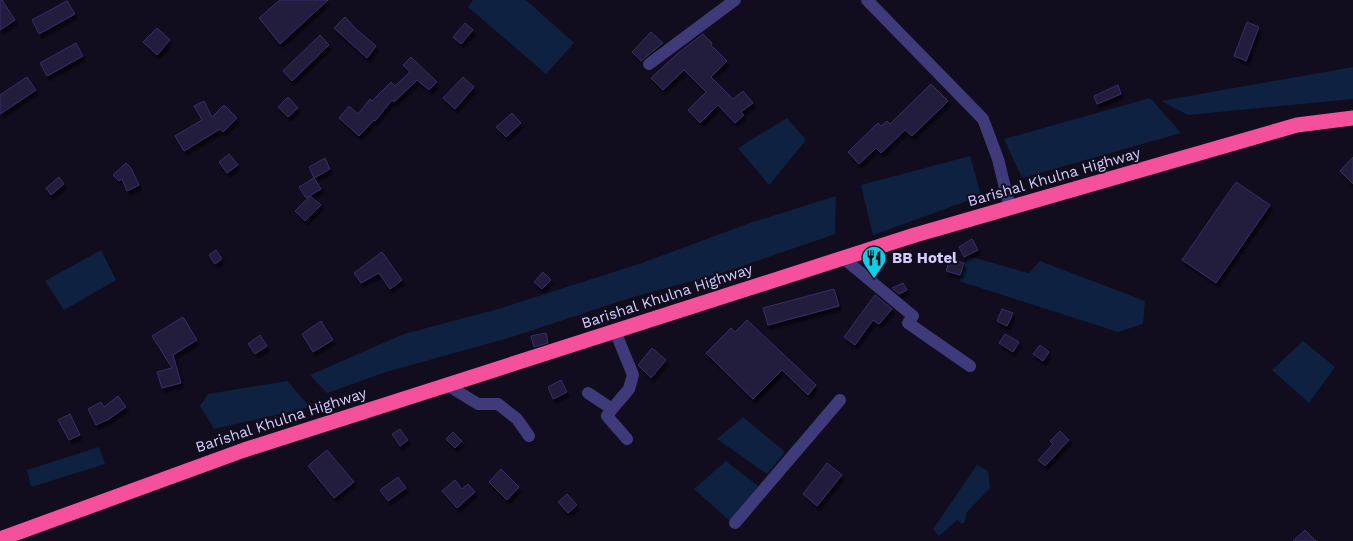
<svg xmlns="http://www.w3.org/2000/svg" width="1353" height="541" viewBox="0 0 1353 541" font-family="'Work Sans',sans-serif">
  <style>
    .water { fill: #0f2140 }
    .building { fill: #231b3e; stroke: #3b2e68; filter: url(#shadow) }
    .lines { fill: none; stroke-linecap: round; stroke-linejoin: round }
    .street { stroke: #3f3b7a; stroke-width: 12 }
    .highway { stroke: #f4509b; stroke-width: 15 }
    .labels { text-anchor: middle; dominant-baseline: central; stroke-width: 4; stroke-linejoin: round; paint-order: stroke }
    .street-label { font-size: 15px; fill: #d4cdfc; stroke: #110d1e }
    .poi-label { font-size: 15px; font-weight: bold; fill: #d4cdfc; stroke: #110d1e; text-anchor: start }
  </style>
  <defs>
    <filter id="shadow"><feDropShadow dx="2.5" dy="4.5" stdDeviation="1" flood-color="#0009"/></filter>
  </defs>
  <rect width="100%" height="100%" fill="#110d1e"/>
  <path class="water" d="M473 0H526L574 43 546 74 468 7Z
    M1353 67V99L1188 115 1161 101Z
    M1150 98 1181 133 1022 178 1004 139Z
    M787 118 806 140 769 185 738 148Z
    M970 156 981 196 873 235 861 185Z
    M836 196 835 234 725 272 630 298 515 336 386 372 327 393 310 375 404 334 498 309 642 263 750 223Z
    M101 250 116 280 64 310 45 281Z
    M968 256 1029 273 1040 261 1145 301 1143 324 1118 332 959 281Z
    M1303 341 1335 367 1309 403 1272 370Z
    M287 381 310 407 214 429 200 406 208 394Z
    M743 417 785 452 767 474 717 439Z
    M99 447 105 464 31 487 27 470Z
    M726 461 758 486 731 522 694 489Z
    M977 465 988 471 990 488 966 513 965 522 962 524 957 520 939 536 933 529Z"/>
  <path class="building" d="M0 0H2L15 20 0 30Z
    M280 0H328L280 44 259 18Z
    M67 1 75 14 39 34 32 20Z
    M345 17 356 29 376 46 367 58 334 28Z
    M1247 22 1259 27 1246 61 1234 56Z
    M465 23 473 30 461 44 453 37Z
    M157 28 170 40 157 55 143 42Z
    M651 32 663 43 641 61 632 52Z
    M703 34 712 43 711 45 727 61 711 77 733 99 743 91 753 103 741 112 744 115 735 123 718 105 700 123 688 110 706 92 684 70 663 90 651 78 677 54Z
    M320 35 329 45 292 81 283 71Z
    M76 43 83 56 47 76 40 63Z
    M411 57 437 82 429 90 417 80 394 102 392 100 375 121 374 120 359 136 339 118 349 106 358 114 370 99 372 101 391 82 395 86 410 72 403 65Z
    M27 77 36 90 0 114V95Z
    M463 77 474 87 455 109 443 98Z
    M931 84 948 101 912 136 905 130 881 153 876 148 859 164 848 152 878 123 881 126 887 121 890 124Z
    M1118 85 1121 94 1097 104 1094 96Z
    M288 97 298 108 288 117 278 107Z
    M204 101 212 117 224 105 237 118 223 132 220 129 184 151 175 136 202 120 194 106Z
    M512 113 521 123 506 137 496 127Z
    M229 154 238 165 227 173 219 162Z
    M1353 157V184L1340 171Z
    M325 158 330 169 314 178 309 167Z
    M126 163 131 168 139 185 127 191 122 179 119 181 113 175Z
    M59 177 64 184 51 195 46 188Z
    M314 178 321 189 306 198 299 187Z
    M1236 182 1270 205 1216 283 1182 260Z
    M310 196 321 205 305 221 295 211Z
    M972 239 978 250 964 257 959 247Z
    M216 250 222 259 215 264 209 255Z
    M382 252 402 280 390 289 379 273 361 283 354 273Z
    M950 259 964 263 960 275 946 271Z
    M543 272 551 280 542 289 534 282Z
    M903 283 907 290 899 294 892 288Z
    M834 289 839 306 768 325 763 308Z
    M875 295 892 309 879 324 873 320 855 345 844 337Z
    M1002 309 1013 313 1007 326 997 321Z
    M183 317 197 340 173 355 181 383 162 388 157 372 172 368 152 336Z
    M747 320 816 385 808 395 782 370 753 399 706 353 731 328 735 332Z
    M321 321 333 340 313 352 302 334Z
    M546 333 548 343 534 347 531 336Z
    M1005 334 1019 342 1013 352 999 343Z
    M260 335 267 346 255 354 248 344Z
    M1040 345 1049 352 1043 361 1033 354Z
    M652 348 666 360 651 378 638 365Z
    M561 380 567 392 553 399 548 387Z
    M118 396 126 407 109 419 96 425 88 409 101 402 104 407Z
    M70 414 80 435 69 440 58 420Z
    M400 429 408 440 400 446 392 434Z
    M1060 431 1069 440 1045 466 1038 460 1053 444 1050 441Z
    M453 432 462 441 455 448 446 439Z
    M327 450 354 482 334 498 308 466Z
    M827 463 842 475 817 506 803 494Z
    M501 469 519 487 507 500 489 482Z
    M398 477 406 488 388 501 380 490Z
    M455 480 462 489 468 484 475 492 457 508 442 491Z
    M567 494 577 505 568 513 558 502Z
    M1305 530 1316 541H1293Z"/>
  <g class="lines">
    <path class="street" d="M867 0 983 119 998 159 1010 208
      M649 64 735 0
      M843 258 913 316 908 323 970 366
      M447 385 478 404H498L517 419 529 436
      M588 393 612 409 629 389 633 375 615 331
      M612 409 607 416 627 439
      M735 523 840 400"/>
    <path class="highway" d="M0 539 244 450 915 235 1297 125 1353 118"/>
  </g>
  <defs>
    <symbol id="restaurant-pin" viewBox="-11 -11 22 30"><path d="M0 17L-7.5 6A9.5 9.5 0 1 1 7.5 6Z" fill="#0fcce7" stroke="#110d1e"/><path d="M-5-6h1v4h1v-4h1v4h1v-4h1v5L-1.5 .5V6h-2V.5L-5-1ZM5-6V6H3V1.5H1.5Q1.5-4 5-6Z" fill="#111"/></symbol>
  </defs>
  <g fill-rule="evenodd">
    <use href="#restaurant-pin" x="860" y="244" width="28" height="38"/>
  </g>
  <g class="labels">
    <g class="street-label">
      <text transform="translate(1054 177) rotate(-16)">Barishal Khulna Highway</text>
      <text transform="translate(667 296) rotate(-18)">Barishal Khulna Highway</text>
      <text transform="translate(281 420) rotate(-18)">Barishal Khulna Highway</text>
    </g>
    <g class="poi-label">
      <text x="892" y="258">BB Hotel</text>
    </g>
  </g>
</svg>
